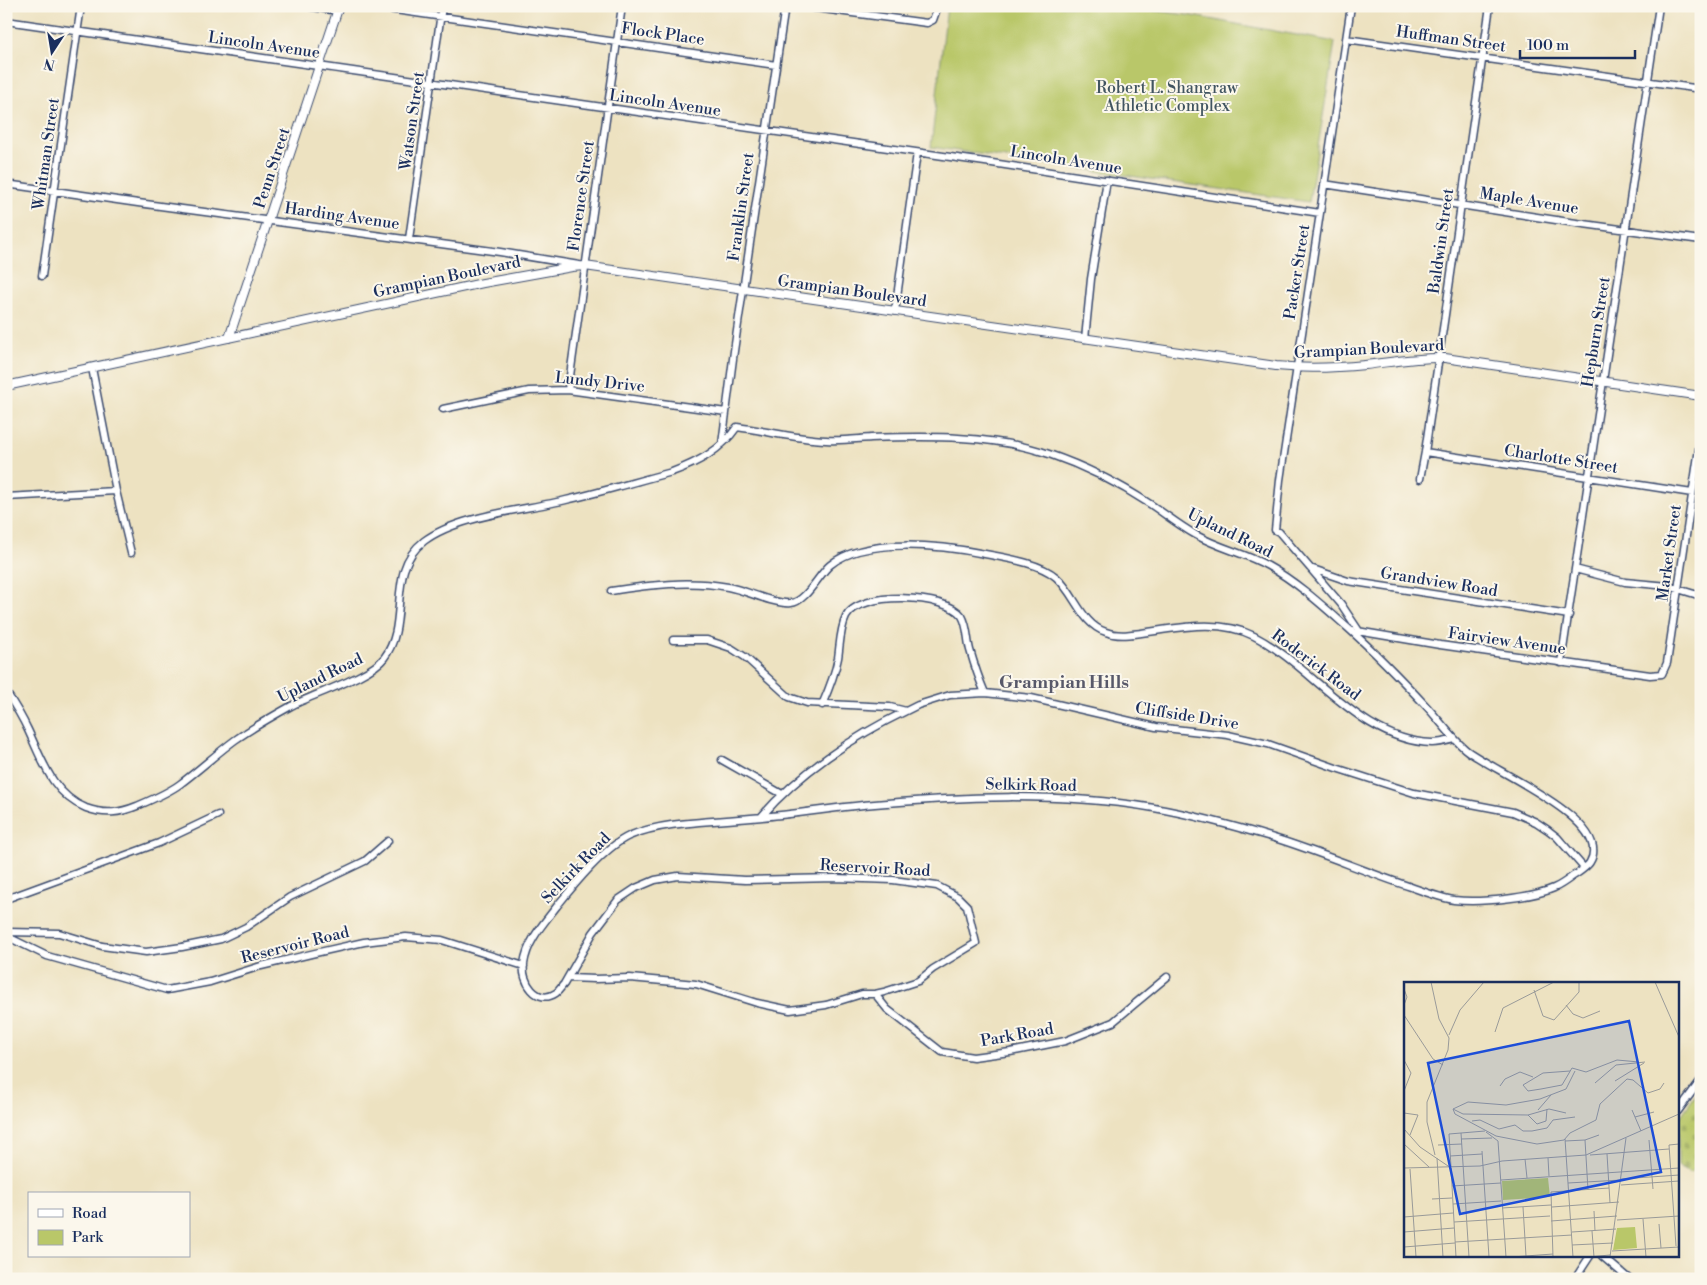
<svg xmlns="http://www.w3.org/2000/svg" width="1707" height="1285" viewBox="0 0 1707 1285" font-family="'Libre Bodoni',serif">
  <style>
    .cemetery { fill: url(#cemetery-stones); stroke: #6a7b64 }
    .green { fill: #b9c769; stroke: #6a7b64 }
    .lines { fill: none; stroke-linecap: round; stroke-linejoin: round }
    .minor-casing { stroke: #3a4a6d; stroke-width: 9 }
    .tertiary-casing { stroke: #3a4a6d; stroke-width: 10 }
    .minor { stroke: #fff; stroke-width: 6 }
    .tertiary { stroke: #fff; stroke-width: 8 }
    .labels { text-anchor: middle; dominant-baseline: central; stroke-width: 4; stroke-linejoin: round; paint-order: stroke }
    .street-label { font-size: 16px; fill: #1b2f5e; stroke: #fbf7ec }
    .park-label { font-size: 16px; fill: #425561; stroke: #fbf7ec }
    .neighbourhood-label { font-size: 18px; font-weight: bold; fill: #58596a; stroke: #fbf7ec }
    .inset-road { fill: none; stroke: #999a99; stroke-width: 1 }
    .view { fill: #1d4ed8; fill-opacity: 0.15; stroke: #1d4ed8; stroke-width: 2.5 }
    .inset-edge { fill: none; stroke: #1b2f5e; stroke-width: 2.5 }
  </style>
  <defs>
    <pattern id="cemetery-stones" width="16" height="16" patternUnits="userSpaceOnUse" patternTransform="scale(1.25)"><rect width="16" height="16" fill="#b9c769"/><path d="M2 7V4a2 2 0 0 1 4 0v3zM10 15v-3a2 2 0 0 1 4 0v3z" fill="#9eab5d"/></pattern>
  </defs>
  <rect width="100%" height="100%" fill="#fbf7ec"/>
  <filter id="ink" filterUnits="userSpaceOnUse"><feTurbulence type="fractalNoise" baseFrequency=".02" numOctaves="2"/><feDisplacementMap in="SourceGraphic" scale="10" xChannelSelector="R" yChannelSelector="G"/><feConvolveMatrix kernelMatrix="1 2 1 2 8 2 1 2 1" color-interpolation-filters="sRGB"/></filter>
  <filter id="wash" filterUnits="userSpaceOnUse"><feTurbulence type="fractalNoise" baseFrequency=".0096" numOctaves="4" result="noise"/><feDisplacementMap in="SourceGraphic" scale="20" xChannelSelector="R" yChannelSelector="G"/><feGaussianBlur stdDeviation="1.12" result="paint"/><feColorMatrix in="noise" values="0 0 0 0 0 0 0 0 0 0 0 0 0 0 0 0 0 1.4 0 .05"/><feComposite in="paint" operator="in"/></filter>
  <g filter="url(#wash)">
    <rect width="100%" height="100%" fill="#ede2c1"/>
    <path class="cemetery" d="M1701 1087V1164L1691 1173 1678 1166V1120Z"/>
    <path class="green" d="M947 6H1119L1187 15 1335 42 1309 202 931 147Z"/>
  </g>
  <g filter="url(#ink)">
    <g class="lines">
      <defs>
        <path id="minor" d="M306 6 338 11
          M367 6 776 65
          M800 6 927 23 933 20 938 6
          M1351 6 1280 480 1275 530 1279 532 1341 604 1359 631
          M6 21 992 163 1320 213
          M1346 39 1701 89
          M6 184 138 203 500 252 579 265
          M1324 184 1569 222 1701 240
          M409 239 442 6
          M42 276 81 6
          M895 311 917 153
          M1085 339 1091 279 1107 180
          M92 368 116 491 131 553
          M568 390 622 6
          M443 409 529 391 568 390 726 412
          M722 444 734 351 785 6
          M1425 452 1692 493
          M1420 479 1425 452 1490 6
          M6 497 116 491
          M1310 568 1348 581 1569 615
          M1575 569 1625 582 1668 586 1701 596
          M611 591C650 585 688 580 728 587 746 590 775 605 791 603 806 602 819 574 830 565 864 536 944 546 985 554 1006 558 1040 563 1056 577 1075 593 1081 624 1106 632 1118 637 1135 634 1148 632 1182 627 1221 619 1254 636 1313 666 1360 741 1432 743 1440 743 1447 741 1455 739
          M1357 631 1440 645 1650 675 1662 674 1667 663 1701 435
          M673 640H707L731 648 745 657 789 697 807 703 890 707 906 711 918 705 950 695 985 693
          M1561 663 1659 6
          M6 692C14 704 22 717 28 730 42 760 53 795 86 808 105 815 120 813 137 806 151 800 168 793 180 784 199 770 216 754 235 740 252 728 273 716 291 706 314 694 371 676 384 658 411 623 385 571 424 541 458 515 525 510 566 500 602 492 637 481 672 472 699 462 721 450 737 427 767 431 796 439 826 440 841 441 856 439 871 438 928 436 995 435 1049 454 1084 466 1118 483 1150 504 1165 514 1180 526 1196 535 1219 548 1245 553 1268 566 1297 582 1323 606 1348 628 1376 653 1402 680 1427 707 1440 721 1451 737 1465 749 1488 769 1615 820 1590 862 1588 866 1577 874 1573 876 1569 879 1559 886 1554 888 1531 898 1480 903 1454 900 1440 898 1425 892 1411 887 1365 872 1320 852 1274 838 1234 826 1194 815 1154 808 1058 792 960 796 863 805 826 809 789 815 751 818 713 822 664 821 629 836 605 847 574 885 557 906 544 923 527 941 524 964 521 981 537 1006 556 993 559 991 561 987 564 984L593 933 618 900 636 888 655 880 678 876 745 880 835 878 893 880 937 886 958 897 967 906 976 943 933 969 918 981 884 992 875 994H862L826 1005 790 1010 757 1003 696 984 630 978 595 979 568 978
          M822 705C829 689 835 674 838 658 840 645 840 629 846 617 859 590 947 594 962 616 968 626 967 639 970 650 974 664 979 679 985 693L1031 698 1156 727 1228 735 1268 744 1336 768 1414 793 1513 812 1536 822 1548 830 1557 837 1584 868
          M722 760 782 794
          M761 817C799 773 854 736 906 711
          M6 899 159 843 218 815
          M6 932 59 933 102 946 146 952 182 947 221 939 246 927 290 897 365 861 388 841
          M6 936 47 956 167 990 210 982 261 966 315 953 364 942 406 937 442 940 524 966
          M875 994 887 1009 942 1052 973 1057 1010 1052 1065 1041 1113 1022 1167 977
          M1678 1111 1701 1080
          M1602 1256 1629 1279
          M1575 1279 1590 1256"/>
        <path id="tertiary" d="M229 338 339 6
          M6 386 483 283 572 267 585 266 1276 366C1305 369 1335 368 1365 365 1392 362 1418 357 1445 358L1701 396"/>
      </defs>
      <use href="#minor" class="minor-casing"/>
      <use href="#tertiary" class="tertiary-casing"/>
      <use href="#minor" class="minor"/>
      <use href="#tertiary" class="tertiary"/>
    </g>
  </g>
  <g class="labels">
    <g class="street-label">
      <text transform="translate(663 34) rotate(8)">Flock Place</text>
      <text transform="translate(1451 39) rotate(8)">Huffman Street</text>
      <text transform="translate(264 45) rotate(8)">Lincoln Avenue</text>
      <text transform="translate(665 103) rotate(8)">Lincoln Avenue</text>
      <text transform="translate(412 121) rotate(-82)">Watson Street</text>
      <text transform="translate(46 154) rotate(-82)">Whitman Street</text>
      <text transform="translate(1066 160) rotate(9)">Lincoln Avenue</text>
      <text transform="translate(272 168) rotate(-72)">Penn Street</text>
      <text transform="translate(581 196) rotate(-82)">Florence Street</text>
      <text transform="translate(1529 201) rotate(9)">Maple Avenue</text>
      <text transform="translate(741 207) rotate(-82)">Franklin Street</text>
      <text transform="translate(342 216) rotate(8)">Harding Avenue</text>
      <text transform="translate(1441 241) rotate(-82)">Baldwin Street</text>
      <text transform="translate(1297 272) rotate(-81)">Packer Street</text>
      <text transform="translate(447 277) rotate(-12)">Grampian Boulevard</text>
      <text transform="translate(852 291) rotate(8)">Grampian Boulevard</text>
      <text transform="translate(1596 332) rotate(-81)">Hepburn Street</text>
      <text transform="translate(1369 349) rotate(-3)">Grampian Boulevard</text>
      <text transform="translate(600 382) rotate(6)">Lundy Drive</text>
      <text transform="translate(1561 459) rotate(9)">Charlotte Street</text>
      <text transform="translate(1230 533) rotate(26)">Upland Road</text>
      <text transform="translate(1669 553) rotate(-82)">Market Street</text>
      <text transform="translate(1439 582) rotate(9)">Grandview Road</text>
      <text transform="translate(1507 641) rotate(8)">Fairview Avenue</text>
      <text transform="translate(1316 665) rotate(37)">Roderick Road</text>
      <text transform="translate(320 678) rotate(-26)">Upland Road</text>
      <text transform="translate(1187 716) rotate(9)">Cliffside Drive</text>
      <text transform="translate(1031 785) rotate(1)">Selkirk Road</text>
      <text transform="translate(576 868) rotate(-46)">Selkirk Road</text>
      <text transform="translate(875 868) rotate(3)">Reservoir Road</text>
      <text transform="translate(295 945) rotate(-14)">Reservoir Road</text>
      <text transform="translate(1017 1035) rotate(-10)">Park Road</text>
    </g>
    <g class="park-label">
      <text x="1167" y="88">Robert L. Shangraw<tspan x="1167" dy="18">Athletic Complex</tspan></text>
    </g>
    <g class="neighbourhood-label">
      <text x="1064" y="682">Grampian Hills</text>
    </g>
  </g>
  <g transform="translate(1404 982)">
    <rect width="275" height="275" fill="#ede2c1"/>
    <path d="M231 245 233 266 209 268 213 246Z" fill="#b9c769"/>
    <path d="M144 196 146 215 99 218 98 199Z" fill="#b9c769"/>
    <path class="inset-road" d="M27 0 35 37 45 56 44 68 23 120V140L31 173M251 0 275 55M0 7 3 15 0 23M130 8 139 34 150 38 175 10V0M162 23 169 32 179 36 196 29M0 33 29 77 39 83M91 50 99 26 150 0M45 53 56 28 80 0M0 78 7 91 0 109M166 89 139 91 119 103 124 109 137 107 158 103 168 86 182 90 213 78 235 80M211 99 240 81M191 101 212 83 241 80M96 104 101 97 116 90 129 95M49 127 51 132 92 154 133 162 160 158 166 151 192 138 196 122 223 97 229 98 244 111 256 107 260 101M49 127 64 120 102 123 136 117 162 107 171 89M49 127 59 132 124 133 133 142 142 139 143 127M134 128 147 113M228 128 237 149M0 131 14 133 6 153M124 133 145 127 162 131M231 135 250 130M68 139 76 138 95 147 111 143 119 149H128L143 146 149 138 171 135M0 147 16 165 47 186 52 275M82 150 94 159 102 275M57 151 65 275M57 157 88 156M161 157 169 275M181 158 184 208M245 158 249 207M161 159 181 158 195 153M0 162 25 185M34 163 58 162M78 169 85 275M203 172 206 221M186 173 265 167M46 174 78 172M33 176 39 275M144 176 145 194M121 177 123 196M47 185 45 152 81 149M0 186 76 184 98 179 182 173 275 132M6 187 12 275M217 197 275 193M97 198 275 186M164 201 217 198M217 203 275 199M48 204 97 201M28 217 48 216M49 222 97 219M119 225 122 274M148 225 215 220M98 226 147 223M190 229 191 249M0 235 49 231M239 237 242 275M213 238 275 234M147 239 213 234M50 240 146 234M255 242 257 266M188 249 190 275M0 250 50 246M168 250 212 247M51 260 168 253M168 263 209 261M272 264 265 163 275 162M0 265 51 261M208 269 275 265M108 275 149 272M149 275 147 210 205 206M184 275 206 273M206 275 222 156"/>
    <path class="view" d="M225 39 257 190 56 232 24 81Z"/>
    <rect width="275" height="275" class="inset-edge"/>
  </g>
  <rect width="1707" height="1285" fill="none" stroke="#fbf7ec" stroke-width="25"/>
  <rect x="28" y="1192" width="162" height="65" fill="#fbf7ec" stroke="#a1a7b3"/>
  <rect x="38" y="1209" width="25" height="8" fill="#ffffff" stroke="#a1a7b3"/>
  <text x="72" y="1218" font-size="15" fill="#1b2f5e">Road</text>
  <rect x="38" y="1230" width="25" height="15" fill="#b9c769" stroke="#a1a7b3"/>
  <text x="72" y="1242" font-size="15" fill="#1b2f5e">Park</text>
  <g transform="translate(52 52) rotate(192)" stroke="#fbf7ec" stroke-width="4" paint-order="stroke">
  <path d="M0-4L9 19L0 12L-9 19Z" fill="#1b2f5e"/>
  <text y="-8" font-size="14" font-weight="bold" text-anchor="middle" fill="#1b2f5e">N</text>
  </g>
  <path d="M1520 50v8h115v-8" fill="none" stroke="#1b2f5e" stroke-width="2.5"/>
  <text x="1527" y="50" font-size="15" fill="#1b2f5e" stroke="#fbf7ec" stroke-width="4" paint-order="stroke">100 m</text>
</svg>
